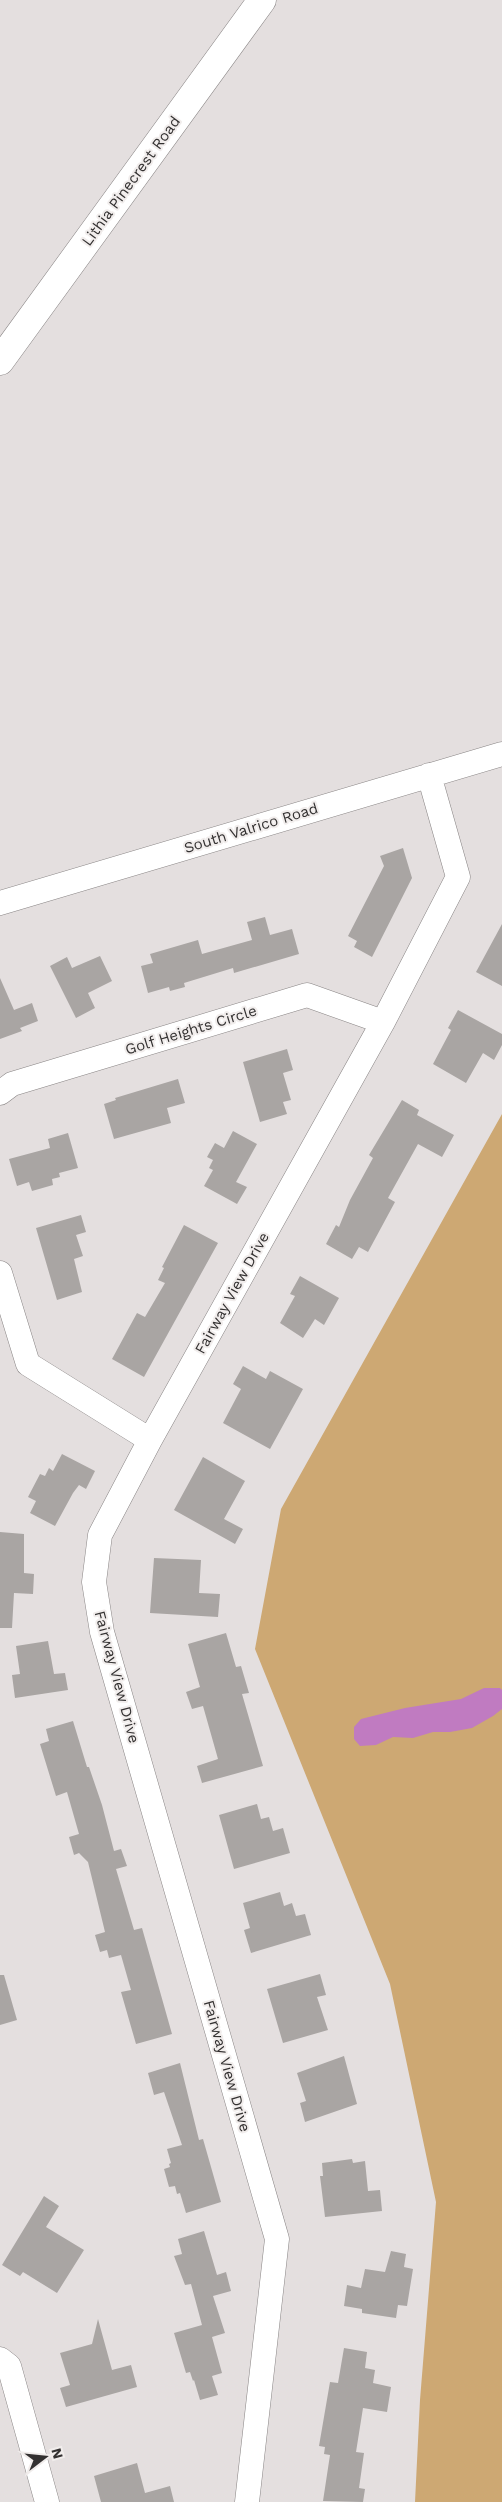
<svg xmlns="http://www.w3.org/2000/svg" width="502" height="2502" viewBox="0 0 502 2502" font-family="'Work Sans',sans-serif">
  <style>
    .green { fill: #cda873 }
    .water { fill: #c07bc1 }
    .building { fill: #a9a5a3 }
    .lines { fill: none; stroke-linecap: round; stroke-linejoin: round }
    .minor-casing { stroke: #898585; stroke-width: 25 }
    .major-casing { stroke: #898585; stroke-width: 29 }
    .minor { stroke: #fff; stroke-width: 24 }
    .major { stroke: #fff; stroke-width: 28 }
    .labels { text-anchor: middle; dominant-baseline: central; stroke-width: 4; stroke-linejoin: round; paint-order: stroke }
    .street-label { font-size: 15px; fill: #333131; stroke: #f1edec }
  </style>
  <rect width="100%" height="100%" fill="#e4dfdf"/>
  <path class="green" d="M502 1114V2502H415L420 2400 436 2202 390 1984 255 1649 281 1509Z"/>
  <path class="water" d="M484 1688H500L502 1690V1709L493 1716 472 1728 450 1732H433L413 1738 393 1737 376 1745 360 1746 354 1739V1727L361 1719 405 1708 461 1699Z"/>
  <path class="building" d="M403 848 412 878 372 957 354 947 357 941 348 936 384 866 380 856Z
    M265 917 270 935 292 929 299 954 234 973 233 968 184 983 185 987 170 991 169 987 148 993 141 966 153 963 150 954 198 940 202 954 252 940 247 922Z
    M502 924V986L476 972Z
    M100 956 112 981 88 993 95 1008 76 1018 50 966 67 957 72 968Z
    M0 978 14 1010 32 1003 38 1021 20 1028 22 1031 0 1039Z
    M458 1010 502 1034V1045L494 1060 483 1053 466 1083 433 1064 451 1030 448 1028Z
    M287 1049 293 1070 283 1073 291 1100 283 1102 287 1114 260 1122 243 1062Z
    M178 1079 185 1103 167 1108 171 1123 114 1139 104 1104 116 1100 115 1098Z
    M402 1100 419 1110 417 1115 454 1135 442 1157 418 1144 388 1198 395 1202 368 1252 359 1247 352 1259 326 1244 336 1225 339 1227 350 1200 373 1158 369 1155Z
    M233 1131 257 1144 236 1182 247 1187 237 1204 204 1186 213 1170 209 1168 213 1160 207 1157 215 1143 224 1148Z
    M68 1133 78 1168 59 1173 60 1177 52 1179 53 1185 32 1191 29 1182 17 1186 9 1159 50 1148 48 1139Z
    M81 1215 86 1232 76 1235 83 1256 74 1259 82 1292 57 1300 36 1228Z
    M184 1225 218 1243 144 1377 112 1359 137 1313 145 1317 165 1283 158 1280 164 1268 162 1267Z
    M300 1276 339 1298 324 1325 315 1319 303 1338 280 1323 295 1296 290 1294Z
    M243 1366 266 1379 270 1371 303 1389 270 1449 223 1423 241 1389 233 1384Z
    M62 1454 95 1471 86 1489 79 1485 73 1493 55 1526 30 1513 36 1501 28 1497 40 1474 45 1476 49 1468 53 1471Z
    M203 1457 245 1481 224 1519 243 1529 235 1544 174 1510Z
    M0 1532 24 1534V1573L34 1574 33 1594 14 1593 12 1628H0Z
    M154 1558 201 1560 199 1593 220 1594 218 1617 150 1613Z
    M226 1633 236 1667 241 1666 249 1693 242 1694 263 1766 202 1783 197 1766 218 1759 203 1706 192 1709 186 1692 200 1687 188 1644Z
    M48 1641 54 1674 65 1673 68 1690 15 1698 12 1675 20 1674 16 1646Z
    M73 1721 87 1767H89L102 1805 114 1851 121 1849 127 1866 116 1869 134 1930 142 1928 172 2034 136 2044 121 1992 131 1990 121 1955 109 1958 107 1950 100 1952 95 1935 105 1932 88 1862 79 1853 74 1855 69 1837 79 1834 67 1792 56 1796 40 1744 49 1741 46 1729Z
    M257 1804 261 1819 269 1817 273 1831 283 1828 290 1853 234 1869 219 1815Z
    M280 1892 284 1906 292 1903 296 1916 305 1914 311 1935 251 1953 244 1930 250 1928 243 1903Z
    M320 1974 326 1995 317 1997 328 2030 283 2043 267 1989Z
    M0 1975H4L17 2020 0 2025Z
    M344 2056 357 2104 305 2122 300 2103 306 2101 297 2073Z
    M180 2063 199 2140 203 2139 221 2202 186 2213 180 2193 177 2194 175 2186 169 2187 164 2169 170 2167 169 2164 171 2163 167 2149 182 2145 164 2092 154 2095 148 2073Z
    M352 2159 353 2163 365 2161 368 2191 380 2190 382 2211 325 2217 320 2176H323L322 2163Z
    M44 2196 59 2206 46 2227 84 2250 57 2293 23 2272 20 2276 2 2265Z
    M204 2231 217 2275 226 2272 231 2291 213 2296 225 2333 212 2337 222 2373 212 2376 218 2395 200 2400 194 2380 193 2381 190 2372 186 2373 174 2333 202 2325 191 2284 185 2285 174 2256 182 2254 178 2239Z
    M391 2251 406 2254 404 2267 413 2269 407 2306 398 2305 396 2318 362 2313V2309L344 2306 347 2285 361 2288 365 2269 385 2272Z
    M98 2319 112 2370 131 2365 137 2387 66 2407 60 2388 70 2385 60 2353 92 2344Z
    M344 2348 367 2352 365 2368 375 2370 373 2383 391 2387 387 2412 363 2408 356 2452 364 2453 359 2488 365 2489 363 2502 323 2501 330 2455 324 2454 325 2447 319 2446 330 2382 338 2383Z
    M137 2463 145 2493 170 2486 174 2502H101L94 2476Z"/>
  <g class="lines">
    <defs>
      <path id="minor" d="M0 903 502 754
        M0 1093 12 1084 307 995 383 1022
        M0 1273 28 1364 150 1440
        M0 2359 9 2366 47 2502
        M247 2502 277 2239 102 1632 94 1582 100 1535 150 1440 383 1022 458 877 429 775"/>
      <path id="major" d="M0 361 262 0"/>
    </defs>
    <use href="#minor" class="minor-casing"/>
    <use href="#major" class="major-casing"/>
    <use href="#minor" class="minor"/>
    <use href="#major" class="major"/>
  </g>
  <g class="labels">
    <g class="street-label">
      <text transform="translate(131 181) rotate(-54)">Lithia Pinecrest Road</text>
      <text transform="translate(251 828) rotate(-17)">South Valrico Road</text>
      <text transform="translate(191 1030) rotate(-17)">Golf Heights Circle</text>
      <text transform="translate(232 1293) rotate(-61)">Fairway View Drive</text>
      <text transform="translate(117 1677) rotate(75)">Fairway View Drive</text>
      <text transform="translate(227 2066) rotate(74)">Fairway View Drive</text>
    </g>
  </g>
  <g transform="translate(45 2457) rotate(74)" stroke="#f1edec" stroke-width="4" paint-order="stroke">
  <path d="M0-4L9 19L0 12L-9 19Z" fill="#333131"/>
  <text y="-8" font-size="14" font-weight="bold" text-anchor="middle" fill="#333131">N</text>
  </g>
</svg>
